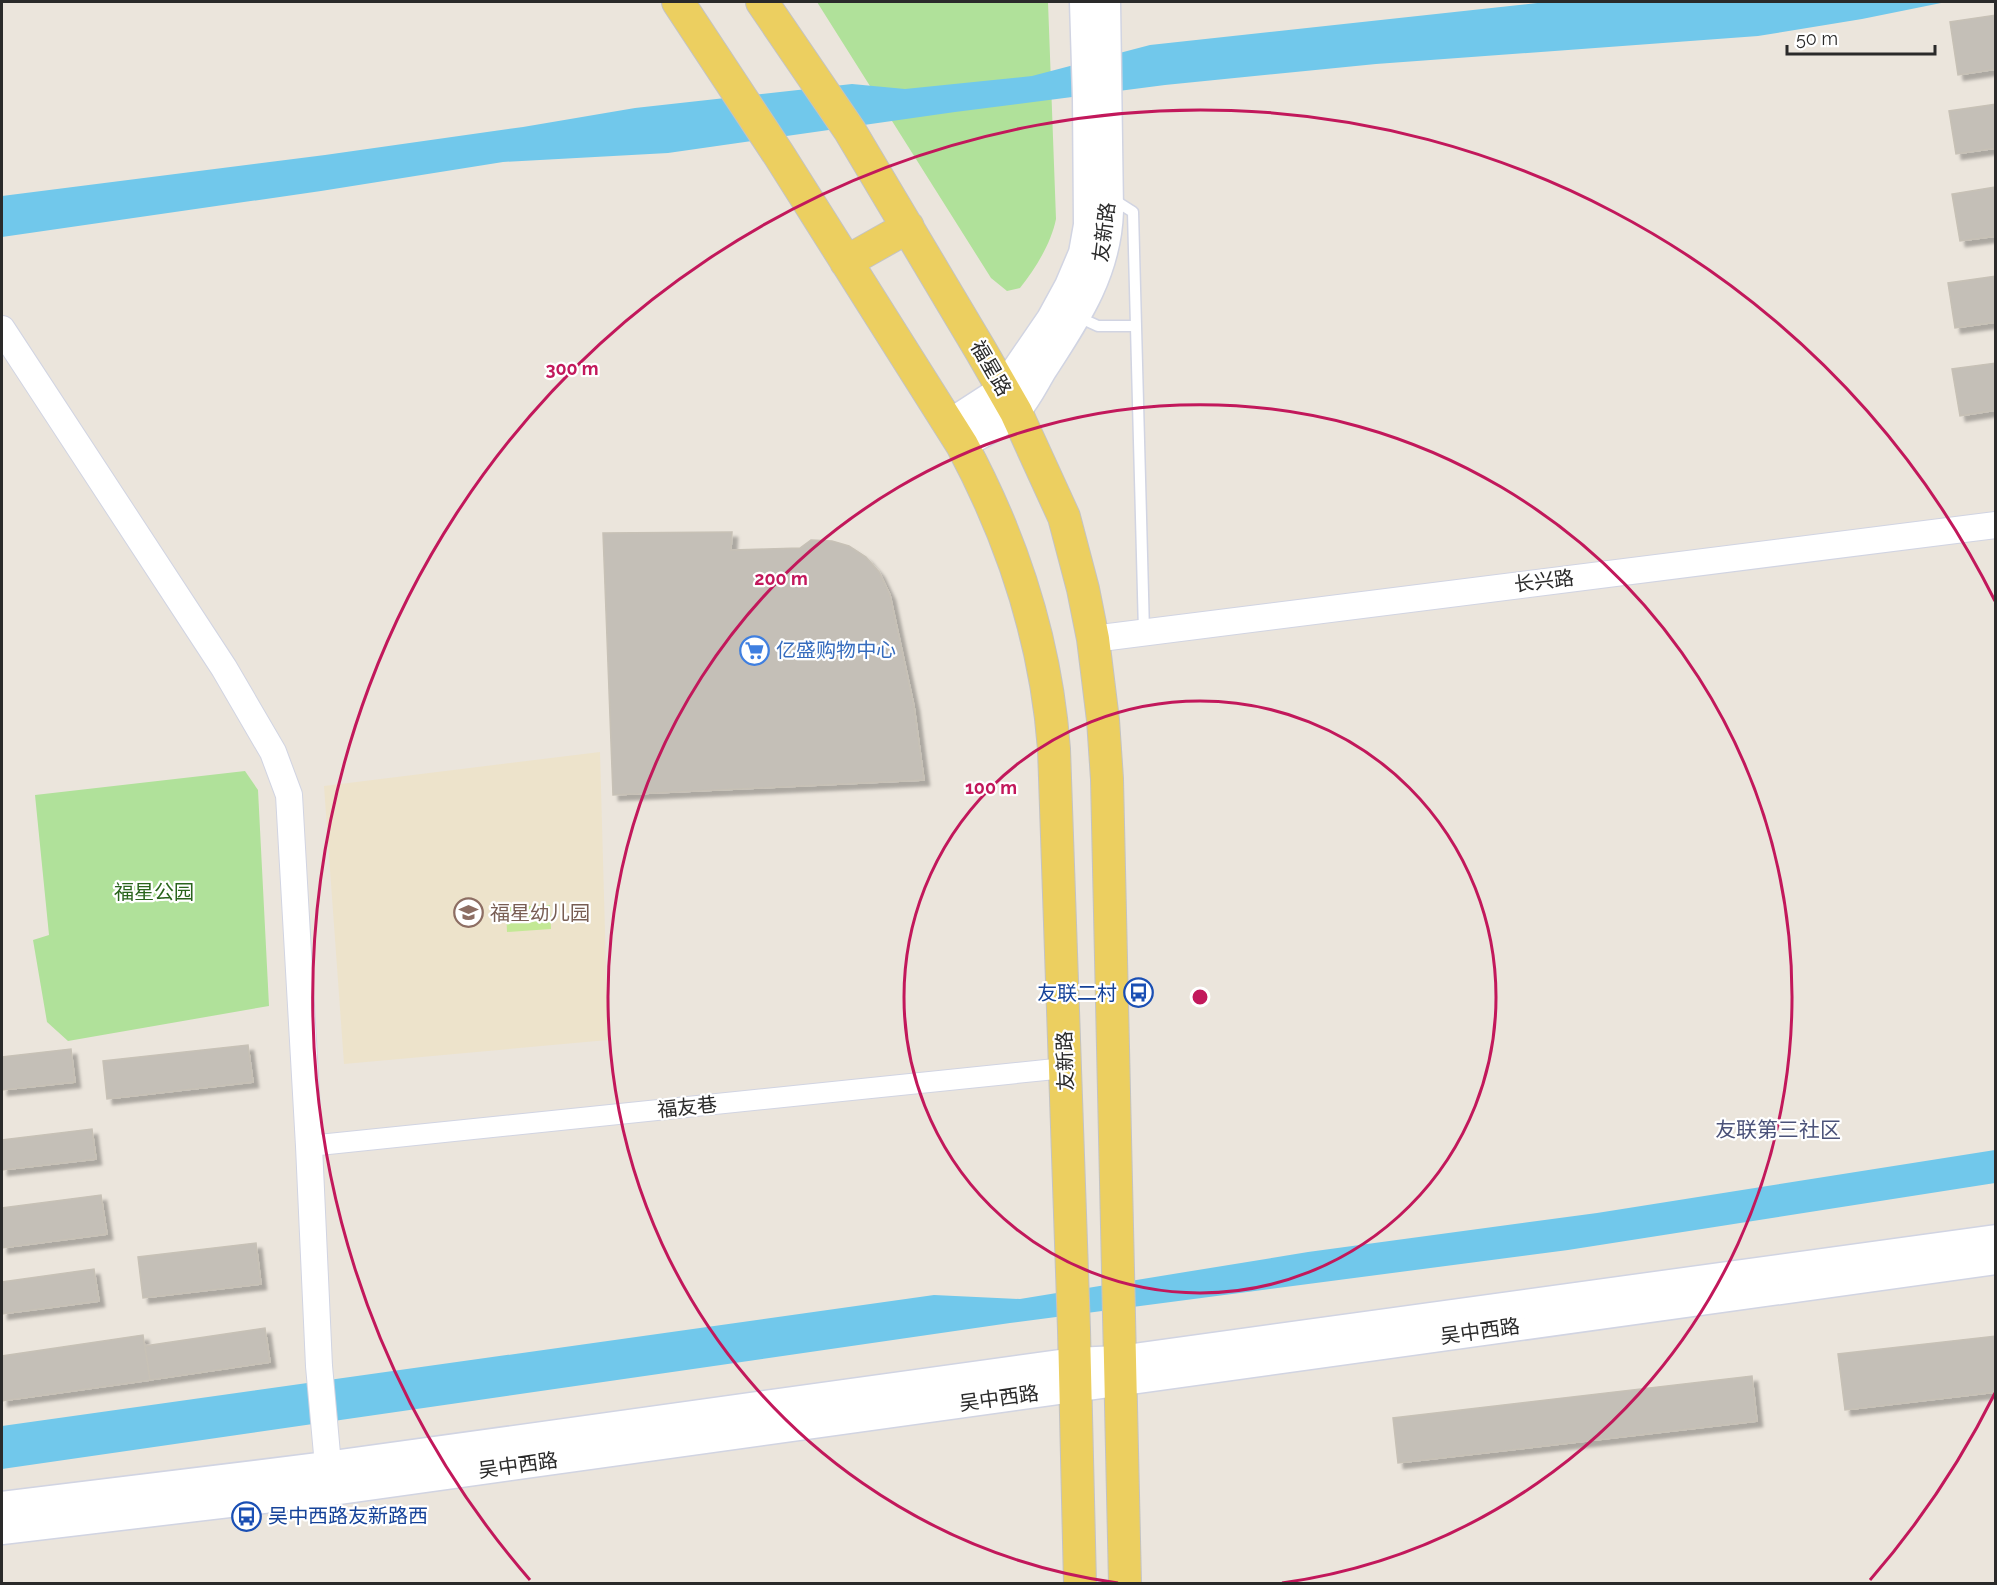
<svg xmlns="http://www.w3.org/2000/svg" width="1997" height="1585" viewBox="0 0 1997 1585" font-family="Raleway,'Noto Sans SC',sans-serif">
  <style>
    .education { fill: #ede3cb }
    .green { fill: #b0e19a }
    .pitch { fill: #c3e895 }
    .water { fill: #71c8eb }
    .building { fill: #c4bfb7; stroke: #c7c1b6; stroke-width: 1.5; filter: url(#shadow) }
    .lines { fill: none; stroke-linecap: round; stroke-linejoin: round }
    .service-casing { stroke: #d1d4e2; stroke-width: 13 }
    .minor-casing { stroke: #d1d4e2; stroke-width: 22 }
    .tertiary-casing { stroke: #d1d4e2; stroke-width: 28 }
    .secondary-casing { stroke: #d1d4e2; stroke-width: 31 }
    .primary-casing { stroke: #c3c3c3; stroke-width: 34 }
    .service { stroke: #fff; stroke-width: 10 }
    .minor { stroke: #fff; stroke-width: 20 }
    .tertiary { stroke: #fff; stroke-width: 26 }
    .secondary { stroke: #fff; stroke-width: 28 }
    .primary { stroke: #eccf60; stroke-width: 32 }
    .ring { fill: none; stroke: #c2185b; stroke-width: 3 }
    .labels { text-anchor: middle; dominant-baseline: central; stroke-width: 4.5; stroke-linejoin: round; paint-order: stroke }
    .street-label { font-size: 20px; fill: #2a2a2a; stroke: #fff }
    .shop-label { font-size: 20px; fill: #366cbe; stroke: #fff; text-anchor: start }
    .park-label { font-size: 20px; fill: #29641c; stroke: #fff }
    .education-label { font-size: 20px; fill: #785e54; stroke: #fff; text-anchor: start }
    .transit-label { font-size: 20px; fill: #164399; stroke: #fff; text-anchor: end }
    .neighbourhood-label { font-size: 21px; fill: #4b5279; stroke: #fff }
    .centre { fill: #c2185b; stroke: #fff; stroke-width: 3 }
    .ring-label { font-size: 18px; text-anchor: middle; font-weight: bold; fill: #c2185b; stroke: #fff; stroke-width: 4.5; stroke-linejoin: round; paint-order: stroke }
  </style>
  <defs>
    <filter id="shadow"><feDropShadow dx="5.5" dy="5.5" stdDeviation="1.5" flood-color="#0004"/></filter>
  </defs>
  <rect width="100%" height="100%" fill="#ebe5dc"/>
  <path class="education" d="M600 752 608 1040 344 1064 324 786Z"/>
  <path class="green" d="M817 2H1048L1056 219C1051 244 1035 269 1020 288L1007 291 991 278Z
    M245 771 258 790 269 1006 68 1041 47 1022 33 940 49 935 35 795Z"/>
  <path class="pitch" d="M550 905 551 929 507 932 506 907Z"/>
  <path class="water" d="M1546 2H1946L1862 19 1758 36 1376 64 1165 85 955 112 668 153 503 162 321 191 2 237V196L325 155 523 127 635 108 852 84 905 89 1032 76 1150 45Z
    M1995 1150V1183L1568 1250 1010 1323 2 1469V1426L934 1295 1020 1299 1308 1252 1597 1213Z"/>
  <path class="building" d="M1996 15V69L1958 75 1950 22Z
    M1996 104V148L1956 154 1949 111Z
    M1996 187V236L1960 241 1952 194Z
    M1996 276V322L1955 328 1948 283Z
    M1996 363V410L1960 416 1952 369Z
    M732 532 731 550 800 548 811 540 832 541 849 546 866 557 879 572 890 595 914 706 924 780 613 795 603 533Z
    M248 1045 253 1082 107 1099 103 1061Z
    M71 1049 75 1082 2 1090V1057Z
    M92 1129 96 1159 2 1170V1140Z
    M101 1195 107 1234 2 1248V1208Z
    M256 1243 261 1284 143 1298 138 1257Z
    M94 1269 99 1301 2 1314V1282Z
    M265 1328 270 1362 150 1380 145 1346Z
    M143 1335 150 1380 2 1401V1356Z
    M1996 1336V1392L1845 1410 1838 1354Z
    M1752 1376 1757 1421 1398 1463 1393 1418Z"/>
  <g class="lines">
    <defs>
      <path id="service" d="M1111 198 1133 212 1144 632
        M1076 316 1098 326H1136"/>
      <path id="minor" d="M309 1146 1065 1068"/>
      <path id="tertiary" d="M2 329 224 668 273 752 289 795 309 1146 319 1366 330 1487
        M1093 639 1996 525"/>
      <path id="secondary" d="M949 424 1003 389 1051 319 1069 286 1083 253 1088 225 1087 98 1084 2
        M962 445C975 437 1007 421 1016 411 1027 399 1035 382 1043 369 1076 318 1107 273 1109 211L1106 2
        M2 1506 327 1466 1074 1362 1119 1360 1996 1239
        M2 1530 331 1491 1996 1260"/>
      <path id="primary" d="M678 2 779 155 962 445C1013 540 1046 642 1054 749L1074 1330 1080 1584
        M762 2 850 131 981 351 1016 412 1064 517 1083 589 1093 639 1103 720 1107 779 1125 1584
        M846 262 908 227"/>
    </defs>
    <use href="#service" class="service-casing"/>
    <use href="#minor" class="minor-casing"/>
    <use href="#tertiary" class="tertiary-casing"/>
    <use href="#secondary" class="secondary-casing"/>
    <use href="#primary" class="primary-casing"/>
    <use href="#service" class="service"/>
    <use href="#minor" class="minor"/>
    <use href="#tertiary" class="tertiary"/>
    <use href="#secondary" class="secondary"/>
    <use href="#primary" class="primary"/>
  </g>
  <g class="ring">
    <circle cx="1200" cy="997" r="296"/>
    <path d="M1118 1583A592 592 0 1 1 1282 1583"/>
    <path d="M1995 1393A888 888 0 0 1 1870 1580M530 1580A888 888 0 1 1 1995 601"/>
  </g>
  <defs>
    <symbol id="supermarket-ring" viewBox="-11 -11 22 22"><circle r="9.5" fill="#fff" stroke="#3f7fe0" stroke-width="1.5"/><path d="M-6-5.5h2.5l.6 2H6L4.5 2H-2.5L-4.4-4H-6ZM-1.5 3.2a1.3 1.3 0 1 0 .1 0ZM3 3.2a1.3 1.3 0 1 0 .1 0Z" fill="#3f7fe0"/></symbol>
    <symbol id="school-ring" viewBox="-11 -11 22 22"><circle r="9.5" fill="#fff" stroke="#8d6e63" stroke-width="1.5"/><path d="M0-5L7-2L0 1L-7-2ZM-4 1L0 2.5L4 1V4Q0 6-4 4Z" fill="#8d6e63"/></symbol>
    <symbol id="bus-ring" viewBox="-11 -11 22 22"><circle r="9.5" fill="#fff" stroke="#1a4fb4" stroke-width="1.5"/><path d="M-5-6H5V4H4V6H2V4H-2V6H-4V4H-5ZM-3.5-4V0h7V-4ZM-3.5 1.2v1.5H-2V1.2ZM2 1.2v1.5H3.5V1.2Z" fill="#1a4fb4"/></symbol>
  </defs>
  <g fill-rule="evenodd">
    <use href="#supermarket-ring" x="738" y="634" width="33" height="33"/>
    <use href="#school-ring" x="452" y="896" width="33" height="33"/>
    <use href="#bus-ring" x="1122" y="976" width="33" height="33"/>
    <use href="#bus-ring" x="230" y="1500" width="33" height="33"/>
  </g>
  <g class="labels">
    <g class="street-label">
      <text transform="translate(1104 232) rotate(-83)">友新路</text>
      <text transform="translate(991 368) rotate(60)">福星路</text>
      <text transform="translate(1544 581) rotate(-7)">长兴路</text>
      <text transform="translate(1065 1061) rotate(-92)">友新路</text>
      <text transform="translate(687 1107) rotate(-6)">福友巷</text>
      <text transform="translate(1480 1331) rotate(-8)">吴中西路</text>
      <text transform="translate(999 1398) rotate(-8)">吴中西路</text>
      <text transform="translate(518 1465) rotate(-8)">吴中西路</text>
    </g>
    <g class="shop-label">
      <text x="776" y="650">亿盛购物中心</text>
    </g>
    <g class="park-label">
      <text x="154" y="892">福星公园</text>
    </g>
    <g class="education-label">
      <text x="490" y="913">福星幼儿园</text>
    </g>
    <g class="transit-label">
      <text x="1117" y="993">友联二村</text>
      <text x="268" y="1516" text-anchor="start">吴中西路友新路西</text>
    </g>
    <g class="neighbourhood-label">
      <text x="1778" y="1129">友联第三社区</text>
    </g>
  </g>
  <circle cx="1200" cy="997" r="9" class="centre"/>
  <g class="ring-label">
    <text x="572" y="375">300 m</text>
    <text x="781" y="585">200 m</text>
    <text x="991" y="794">100 m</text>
  </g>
  <rect width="1997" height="1585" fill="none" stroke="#2a2a2a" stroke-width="6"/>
  <path d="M1787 45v9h148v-9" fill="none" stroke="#2a2a2a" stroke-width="3"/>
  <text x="1796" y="45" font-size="18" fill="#2a2a2a" stroke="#ffffff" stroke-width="4.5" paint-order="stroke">50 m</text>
</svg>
